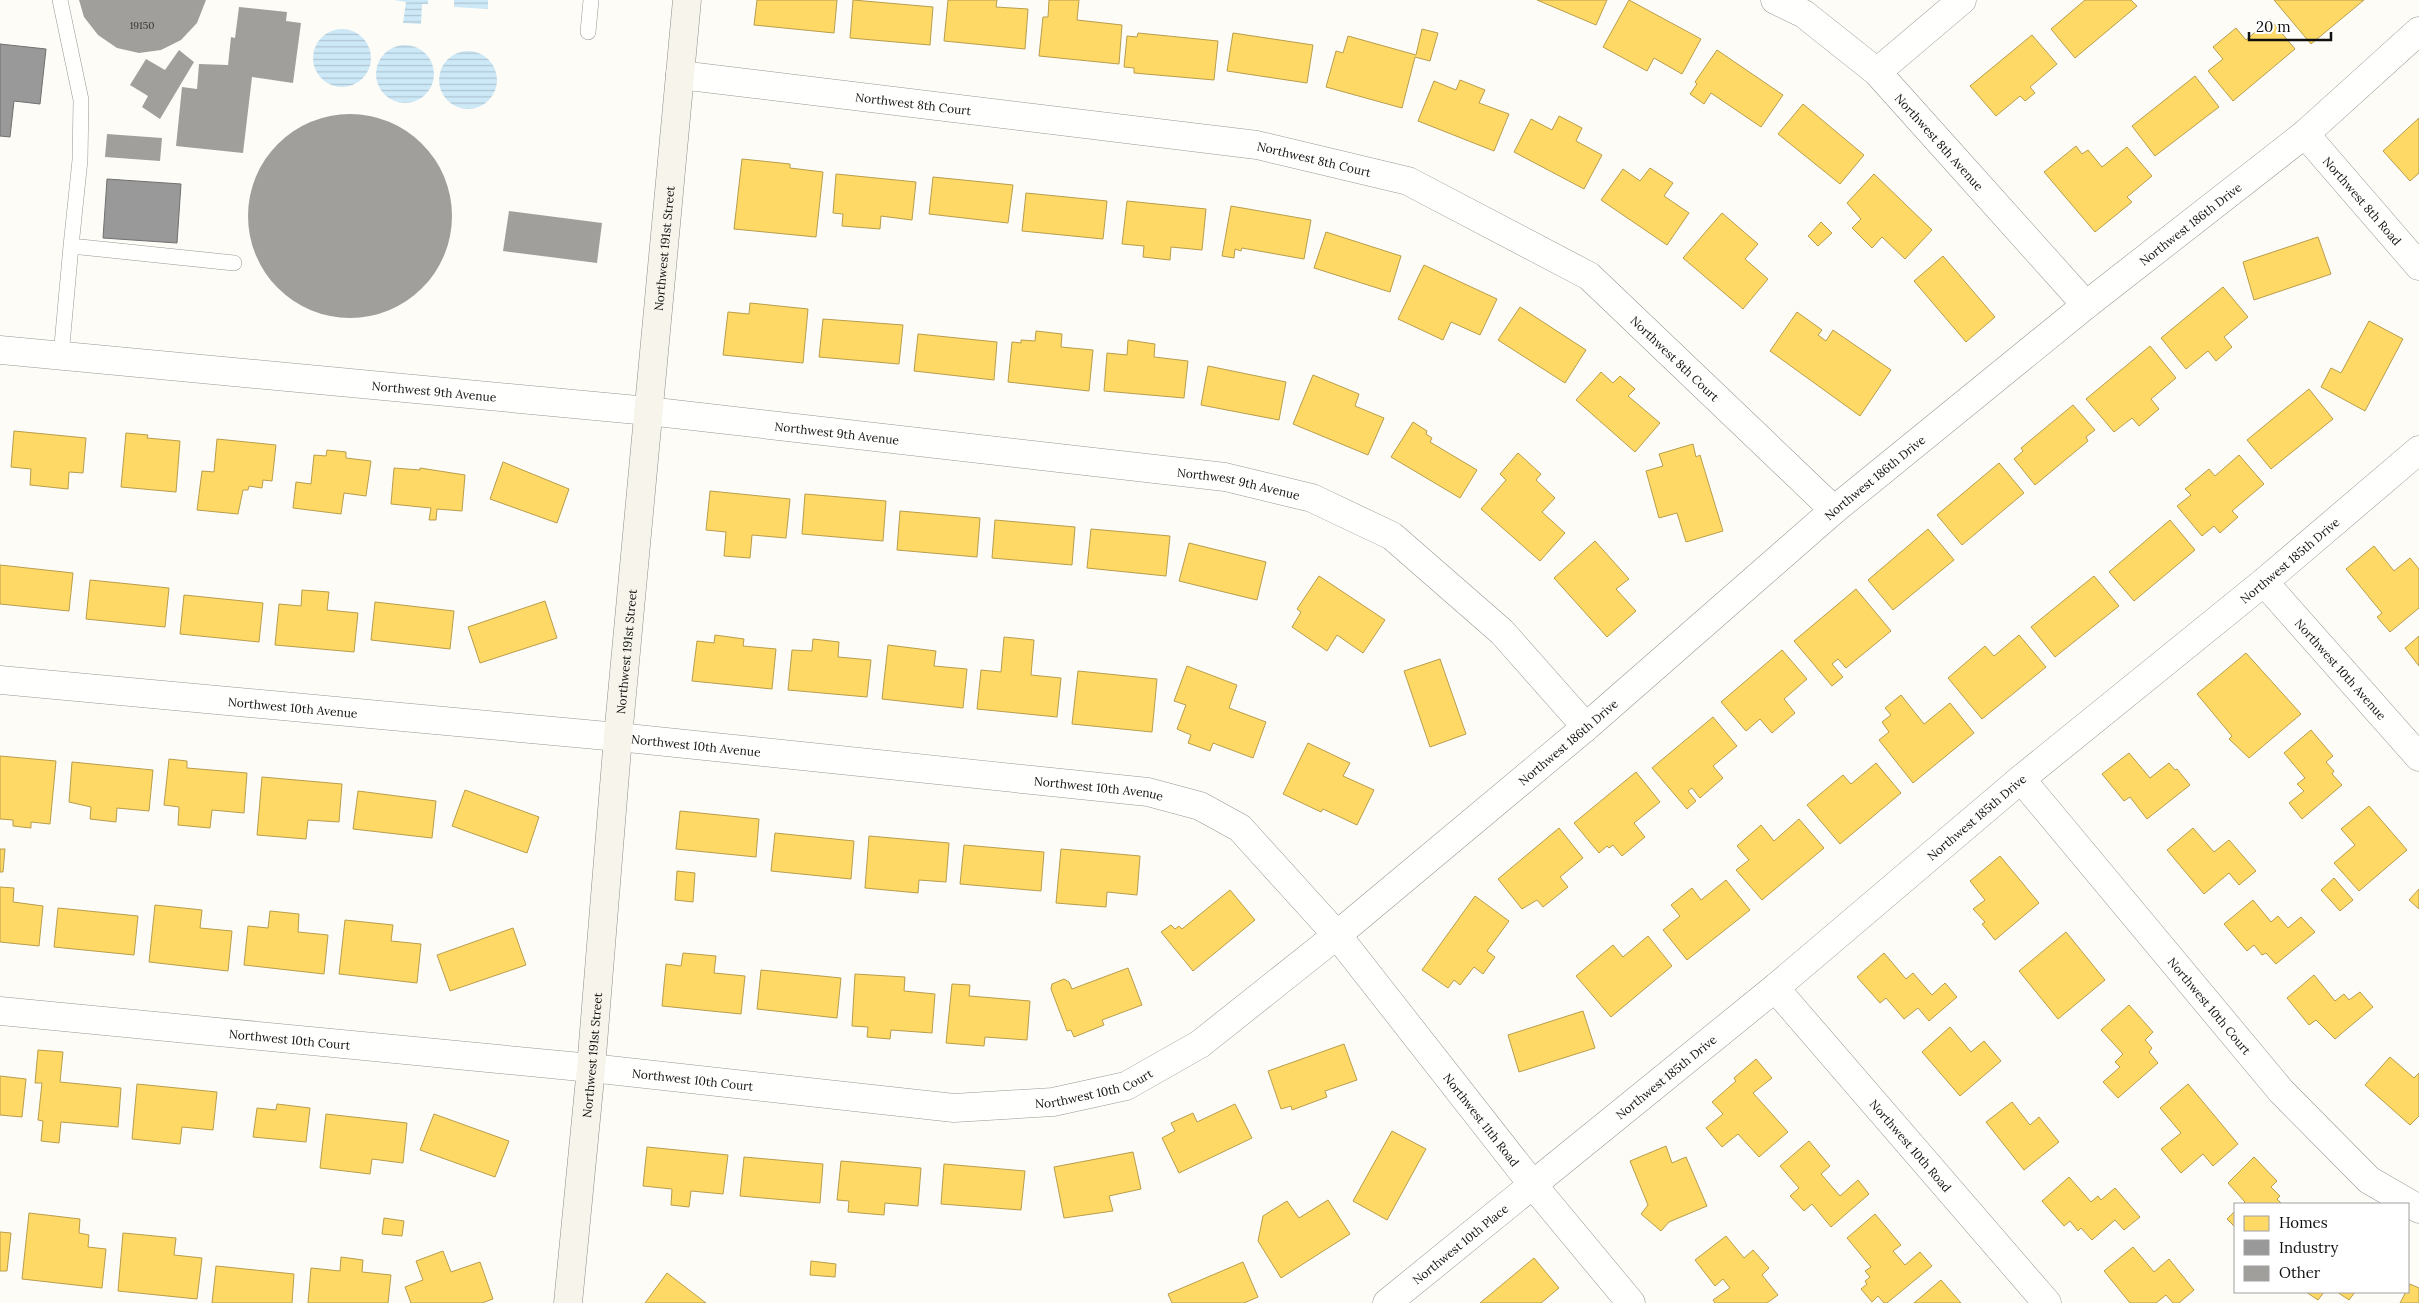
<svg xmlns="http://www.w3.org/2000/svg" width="2419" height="1303" viewBox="0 0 2419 1303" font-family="Lora,serif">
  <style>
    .water { fill: url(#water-rules) }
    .homes { fill: #ffd966; stroke: #b89d4c }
    .industry { fill: #999; stroke: #707070 }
    .building { fill: #a19f9c }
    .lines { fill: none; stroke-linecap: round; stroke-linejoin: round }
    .lane-casing { stroke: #979795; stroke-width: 16 }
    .street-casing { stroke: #979795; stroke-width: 29 }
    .secondary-casing { stroke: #8e8d8b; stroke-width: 29 }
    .lane { stroke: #fffffe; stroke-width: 15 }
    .street { stroke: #fffffe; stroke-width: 28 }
    .secondary { stroke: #f6f4eb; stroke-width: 28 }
    .labels { text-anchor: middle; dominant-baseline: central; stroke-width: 5; stroke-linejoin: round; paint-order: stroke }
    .number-label { font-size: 10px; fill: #353434 }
    .street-label { font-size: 12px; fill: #111; stroke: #fff }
  </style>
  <defs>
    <pattern id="water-rules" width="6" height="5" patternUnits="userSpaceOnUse" patternTransform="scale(1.25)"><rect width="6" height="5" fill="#cde8f7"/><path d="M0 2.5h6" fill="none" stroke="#afc6d3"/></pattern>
  </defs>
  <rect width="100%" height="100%" fill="#fdfcf7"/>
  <path class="water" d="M394 0H428V4H422L421 24 403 23 406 2Z
    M454 0H488V9L454 7Z
    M313 58a29 29 0 1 1 58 0a29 29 0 1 1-58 0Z
    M376 74a29 29 0 1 1 58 0a29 29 0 1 1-58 0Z
    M439 80a29 29 0 1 1 58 0a29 29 0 1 1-58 0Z"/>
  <path class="homes" d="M757 0H837L834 33 754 25Z
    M853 0 933 7 930 45 850 38Z
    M948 0H997L996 7 1028 9 1025 49 944 41Z
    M1049 0H1079L1077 20 1122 25 1119 64 1039 56 1043 17H1048Z
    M1537 0H1607L1596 25Z
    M1629 0 1701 39 1682 74 1654 58 1647 71 1603 47Z
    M2085 0H2131L2137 6 2075 58 2051 29Z
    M2274 0H2364L2311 44Z
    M2270 19 2295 49 2233 101 2208 71 2223 59 2213 47 2236 28 2246 40Z
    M1422 29 1438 33 1430 61 1415 57 1402 108 1326 87 1336 51 1343 53 1348 36 1416 55Z
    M1138 33 1218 41 1214 80 1134 73V68L1124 67 1127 36 1137 37Z
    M1233 33 1313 45 1307 83 1227 71Z
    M2032 35 2057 64 2030 87 2035 93 2025 101 2020 96 1996 116 1970 86Z
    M1717 50 1783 95 1761 127 1711 93 1704 104 1690 94 1697 84 1695 82Z
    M2195 76 2219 107 2155 156 2132 126Z
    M1460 80 1485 90 1479 103 1509 114 1494 151 1418 121 1434 81 1456 90Z
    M1803 104 1864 155 1840 184 1778 134Z
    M1559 116 1582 128 1576 141 1602 155 1584 189 1514 152 1531 119 1552 130Z
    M2419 118V173L2410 181 2383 151Z
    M2076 146 2082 154 2088 150 2102 167 2127 147 2152 176 2127 197 2132 202 2095 232 2044 172Z
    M742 159 790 164V168L823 172 816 237 734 229Z
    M1650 168 1673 183 1664 196 1689 213 1667 245 1601 200 1623 169 1640 181Z
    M836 174 916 182 912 220 881 216 880 229 842 226 843 214 833 213Z
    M1874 174 1932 230 1905 259 1882 237 1872 248 1852 228 1861 219 1847 203Z
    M933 177 1013 185 1008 223 929 214Z
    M1026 193 1107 201 1103 239 1022 231Z
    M1127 201 1206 209 1202 250 1171 247 1170 260 1143 257 1144 246 1122 244Z
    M1231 206 1311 220 1304 259 1242 248 1241 251 1235 249 1234 258 1222 256Z
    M1722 213 1758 244 1745 259 1768 279 1743 309 1683 258Z
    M1821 222 1832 233 1818 246 1808 236Z
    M1326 232 1401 256 1390 292 1314 268Z
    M2318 237 2331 274 2254 300 2243 262Z
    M1943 256 1995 317 1966 342 1914 281Z
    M1424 265 1497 299 1480 335 1451 322 1443 340 1398 319Z
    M2223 287 2248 317 2224 337 2232 347 2216 361 2208 351 2186 369 2161 338Z
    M750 303 808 309 803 363 723 355 728 312 749 314Z
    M1520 307 1586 350 1565 383 1498 340Z
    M1797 312 1822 330 1818 335 1826 341 1833 330 1891 370 1860 416 1770 351Z
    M823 319 903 325 899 364 819 357Z
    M2369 321 2403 339 2365 411 2321 387 2331 368 2341 373Z
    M1036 331 1062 334 1061 347 1093 350 1089 391 1008 382 1012 342 1021 343V340L1035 341Z
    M918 334 997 342 994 380 914 371Z
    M1128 340 1155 344 1154 357 1188 361 1184 398 1104 391 1107 353 1127 355Z
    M2150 346 2176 378 2151 399 2159 409 2139 426 2132 418 2114 432 2086 399Z
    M1208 366 1286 382 1279 420 1201 405Z
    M1601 372 1613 383 1620 376 1635 389 1628 396 1660 423 1635 452 1576 400Z
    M1313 375 1359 394 1355 406 1384 418 1368 455 1293 424Z
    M2309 389 2333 419 2271 469 2247 440Z
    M2073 405 2095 430 2086 437 2088 441 2035 485 2014 459 2023 451 2021 448Z
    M1413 422 1427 431 1426 434 1432 438 1430 442 1477 470 1460 498 1391 457Z
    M14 431 86 438 83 473 69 472 68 489 30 485 31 469 11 467Z
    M126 433 148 435 147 438 180 441 176 492 121 487Z
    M217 439 276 445 272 481 263 480 262 488 249 486 248 490H243L238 514 197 510 202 471 214 472Z
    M1693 444 1696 457 1700 455 1723 531 1686 542 1677 513 1659 518 1646 471 1663 466 1659 454Z
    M327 450 346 452V458L371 461 366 496 344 493 341 514 293 508 296 482 311 484 314 455 326 456Z
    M1518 453 1541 474 1536 480 1555 498 1542 512 1565 533 1540 561 1481 509 1506 480 1500 474Z
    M2239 455 2264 484 2232 511 2238 517 2220 533 2214 526 2202 536 2177 506 2191 495 2185 489 2209 469 2215 476Z
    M503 462 569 489 557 523 490 499Z
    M1999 463 2024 493 1962 545 1937 515Z
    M394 468 420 470V468L465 475 462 511 437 509 436 520H429L431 508 391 504Z
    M710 491 790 499 786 538 752 535 750 558 724 556 726 532 706 530Z
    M805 494 886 501 883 541 802 534Z
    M900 511 980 518 977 557 897 550Z
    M995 520 1075 527 1072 565 992 558Z
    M2170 520 2195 550 2134 601 2109 572Z
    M1091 529 1170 536 1166 576 1087 568Z
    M1928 529 1954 560 1893 610 1868 580Z
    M1595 541 1629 579 1616 589 1636 611 1607 637 1554 578Z
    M1189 543 1266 562 1257 600 1179 581Z
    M2374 546 2394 571 2410 558 2419 569V608L2390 632 2377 617 2382 613 2346 569Z
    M0 565 73 573 69 611 0 604Z
    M1319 576 1385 620 1363 653 1337 635 1327 651 1292 627 1301 612 1297 609Z
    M2094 576 2119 606 2055 657 2031 627Z
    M90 580 169 588 165 627 86 619Z
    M1856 589 1891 631 1846 668 1838 659 1832 664 1843 677 1832 686 1794 641Z
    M302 590 329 592 327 610 358 613 354 652 275 645 279 604 301 606Z
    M184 595 263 603 259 642 180 634Z
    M545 601 557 638 480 663 468 627Z
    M375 602 454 611 450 649 371 640Z
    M715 635 744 639 743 646 776 649 772 689 692 681 697 641 714 643Z
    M2019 635 2046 667 1982 719 1948 678 1985 646 1994 656Z
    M2419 636V666L2405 648Z
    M1004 637 1034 640 1031 675 1061 678 1057 717 977 709 981 670 1001 672Z
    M813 639 839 642 838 657 871 660 867 697 788 690 792 650 812 651Z
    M888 645 936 651 934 666 967 669 963 708 882 699Z
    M1782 650 1807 679 1784 699 1795 713 1772 733 1760 719 1746 731 1721 702Z
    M2246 653 2301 714 2249 758 2229 739 2232 736 2197 694Z
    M1440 659 1466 734 1430 747 1404 671Z
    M1187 666 1237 685 1229 708 1266 722 1253 758 1213 743 1210 751 1188 743 1191 735 1177 729 1186 705 1174 701Z
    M1078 671 1157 679 1152 732 1072 724Z
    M1901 695 1924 724 1950 703 1974 733 1913 783 1879 740 1889 732 1882 722 1891 715 1885 708Z
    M1713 717 1737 746 1713 766 1723 778 1700 798 1692 788 1688 791 1696 801 1687 809 1652 768Z
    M2311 730 2333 756 2326 762 2334 771 2332 774 2342 785 2302 819 2289 803 2304 791 2297 784 2305 778 2284 753Z
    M1308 743 1350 763 1343 776 1374 790 1357 825 1323 809 1321 812 1283 794Z
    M2129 753 2150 778 2169 763 2175 770 2177 769 2190 785 2147 819 2130 797 2124 801 2102 774Z
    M0 756 56 761 50 824 31 822V828L13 826V820L0 819Z
    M169 759 187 761V768L247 773 244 813 212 810 210 828 178 825 179 807 164 805Z
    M72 762 153 770 149 811 117 808 116 822 90 819 91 807 69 802Z
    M1876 763 1901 793 1840 844 1807 805 1843 775 1851 784Z
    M1636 772 1660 802 1634 823 1645 837 1622 856 1613 845 1609 848 1607 846 1599 853 1574 823Z
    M262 777 342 784 339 822 308 820 306 839 257 835Z
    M465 790 539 817 527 853 452 826Z
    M358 791 436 801 432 838 353 829Z
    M2369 806 2407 850 2359 891 2334 863 2355 845 2341 829Z
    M680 811 759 819 756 857 676 849Z
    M1799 819 1824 848 1762 900 1736 870 1749 860 1737 846 1761 825 1774 841Z
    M1559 828 1583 858 1560 877 1568 887 1543 907 1537 900 1522 909 1498 879Z
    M2193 828 2214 852 2229 840 2256 871 2239 885 2229 873 2204 894 2167 850Z
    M775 833 854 841 851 879 771 871Z
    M869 836 949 843 946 882 919 880 918 893 865 888Z
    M964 845 1044 852 1041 891 960 884Z
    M0 849H5L3 872H0Z
    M1061 849 1140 856 1137 895 1107 892 1106 907 1056 903Z
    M2000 856 2039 903 1995 940 1982 924 1985 922 1973 909 1985 900 1970 881Z
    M677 871 695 873 693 902 675 900Z
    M2334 878 2353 900 2340 911 2321 890Z
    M1726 880 1750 910 1687 960 1663 930 1680 916 1671 905 1692 888 1701 900Z
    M0 887 14 888 13 902 43 906 39 946 0 942Z
    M2419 889V909L2409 900Z
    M1230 890 1255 920 1193 971 1161 932 1171 925 1175 929 1179 926 1182 929Z
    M1475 896 1509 921 1487 951 1495 957 1483 974 1474 967 1460 985 1454 980 1448 988 1422 970Z
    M2253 900 2271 922 2278 916 2288 928 2301 917 2315 932 2276 964 2266 953 2262 955 2254 945 2247 951 2224 924Z
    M155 905 202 910 200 928 232 931 228 971 149 962Z
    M58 908 138 916 134 955 54 947Z
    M270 911 299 914 298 932 328 935 324 974 244 965 248 926 268 928Z
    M345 920 393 925 391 941 421 944 417 983 339 974Z
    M513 928 526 965 450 991 437 955Z
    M2066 932 2105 980 2058 1019 2019 971Z
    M1648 936 1672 966 1611 1017 1576 976 1613 945 1623 957Z
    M683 953 716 956 714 973 745 976 741 1014 662 1006 666 964 681 966Z
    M1884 953 1906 979 1913 973 1932 995 1945 983 1957 997 1929 1021 1918 1008 1904 1019 1886 998 1880 1003 1857 977Z
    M1128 968 1142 1005 1102 1020 1104 1025 1074 1037 1071 1030 1067 1031 1051 989 1052 984 1064 979 1069 982 1072 989Z
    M761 970 841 978 837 1018 757 1009Z
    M855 974 905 977 904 991 935 994 932 1033 891 1030 890 1039 878 1038 867 1037 868 1027 852 1026Z
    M2314 975 2335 1001 2344 994 2349 1000 2360 992 2373 1007 2335 1039 2316 1020 2309 1025 2287 998Z
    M952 984 970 985 969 996 1030 1001 1027 1040 985 1037 984 1046 946 1043Z
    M2129 1005 2153 1032 2145 1040 2152 1048 2149 1052 2158 1063 2118 1098 2103 1082 2120 1067 2115 1062 2123 1054 2101 1030Z
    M1583 1011 1595 1048 1519 1072 1508 1035Z
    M1950 1027 1971 1052 1984 1041 2001 1061 1960 1096 1922 1052Z
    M1344 1044 1357 1080 1325 1091 1327 1097 1292 1110 1291 1106 1281 1109 1268 1071Z
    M38 1050 63 1052 60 1082 121 1088 118 1127 61 1122 59 1143 41 1141 43 1121 38 1120 42 1083H35Z
    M2390 1057 2414 1078 2419 1073V1116L2410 1125 2365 1085Z
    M1756 1059 1772 1078 1753 1093 1788 1132 1759 1157 1738 1134 1722 1147 1706 1128 1723 1114 1712 1102 1736 1081 1734 1078Z
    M0 1076 26 1079 22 1117 0 1115Z
    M137 1084 217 1092 213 1130 182 1127 180 1144 132 1139Z
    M2188 1084 2238 1144 2213 1166 2203 1154 2181 1173 2161 1149 2181 1133 2160 1108Z
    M2012 1102 2030 1125 2039 1117 2059 1142 2024 1170 1986 1122Z
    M277 1104 310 1108 306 1142 253 1137 257 1108 276 1110Z
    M1235 1104 1252 1138 1179 1173 1162 1138 1175 1131 1171 1123 1193 1113 1197 1122Z
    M326 1114 407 1123 403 1163 372 1159 370 1174 320 1168Z
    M434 1114 509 1141 495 1177 420 1150Z
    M1392 1131 1426 1149 1387 1220 1353 1201Z
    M1809 1141 1830 1166 1821 1174 1840 1196 1858 1180 1869 1194 1831 1227 1812 1204 1804 1211 1790 1196 1799 1188 1780 1166Z
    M1666 1146 1672 1163 1686 1157 1707 1206 1669 1222 1661 1231 1641 1214 1648 1205 1630 1161Z
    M647 1147 728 1155 723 1194 691 1191 689 1207 671 1205 672 1189 643 1186Z
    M1133 1152 1141 1189 1109 1196 1113 1211 1064 1218 1054 1167Z
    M744 1157 823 1164 820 1203 740 1196Z
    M2254 1157 2277 1181 2271 1187 2280 1196 2277 1199 2282 1204H2243L2245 1202 2228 1183Z
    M841 1161 921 1168 918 1206 885 1203 884 1215 848 1212 849 1201 837 1200Z
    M944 1164 1025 1171 1021 1210 941 1204Z
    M2069 1177 2091 1202 2098 1196 2101 1200 2115 1188 2140 1217 2124 1230 2115 1220 2092 1240 2081 1228 2078 1231 2070 1221 2064 1226 2042 1201Z
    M1328 1200 1350 1234 1281 1278 1258 1241 1263 1216 1287 1201 1299 1218Z
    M2235 1211V1227L2227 1219Z
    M29 1213 80 1219 79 1233 89 1235 88 1247 106 1249 102 1288 22 1279Z
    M1875 1214 1901 1245 1893 1251 1905 1265 1920 1252 1932 1266 1887 1303H1884L1878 1296 1872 1302 1861 1289 1867 1284 1865 1281 1870 1277 1865 1271 1871 1267 1847 1238Z
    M384 1218 404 1221 402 1236 382 1234Z
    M0 1232 11 1233 7 1271H0Z
    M123 1233 176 1238 174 1255 202 1258 197 1299 118 1291Z
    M1726 1236 1744 1258 1753 1250 1769 1268 1762 1275 1778 1295 1767 1303H1715L1713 1300 1730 1288 1723 1279 1715 1286 1695 1260Z
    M2133 1247 2154 1272 2169 1259 2194 1290 2179 1303H2173L2166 1295 2156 1303H2130L2104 1271Z
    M443 1251 451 1272 480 1262 493 1299 482 1303H411L405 1287 423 1280 416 1261Z
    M341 1257 363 1260 362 1272 391 1275 388 1303H308L311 1268 340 1271Z
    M1534 1258 1559 1288 1541 1303H1480Z
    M811 1261 836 1264 835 1277 810 1275Z
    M1243 1262 1258 1297 1244 1303H1172L1168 1294Z
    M216 1266 294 1274 292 1303H212Z
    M667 1273 706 1303H645Z
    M1941 1280 1961 1303H1914Z
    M2410 1284 2419 1288V1303H2400Z
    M2306 1292H2324L2318 1300Z
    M2337 1292H2355L2349 1300Z"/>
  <path class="industry" d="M0 44 46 49 40 104 14 101 10 137 0 136Z
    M107 179 181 184 177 243 103 238Z"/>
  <path class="building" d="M79 0H206L197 23 181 40 161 50 139 53 117 48 98 35 84 17Z
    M239 7 287 12 286 21 301 23 293 83 252 77 243 153 176 146 182 87 197 89 199 64 228 65 231 37 235 38Z
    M179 50 194 62 160 119 142 107 148 96 130 85 146 59 165 70Z
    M248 216a102 102 0 1 1 204 0a102 102 0 1 1-204 0Z
    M107 134 162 138 160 161 105 157Z
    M509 211 602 223 597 263 503 251Z"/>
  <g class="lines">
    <defs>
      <path id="lane" d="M60 0 81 100 80 160 71 246
        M588 32 591 0
        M61 356 71 246 234 263"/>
      <g id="street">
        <path id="s1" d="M1775 0 1804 14 1877 72 2086 305"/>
        <path d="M1877 72 1962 0"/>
        <path id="s2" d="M680 75 1257 145 1408 181 1589 276 1834 510"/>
        <path id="s3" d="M2305 134 2419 266"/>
        <path id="s4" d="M0 350 648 411 1225 477 1312 498 1392 536 1502 632 1586 727"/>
        <path id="s5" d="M2264 582 2419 757"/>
        <path id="s6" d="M0 680 618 737 1148 792 1200 806 1240 828 1337 935 1533 1185 1631 1303"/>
        <path id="s7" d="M2021 779 2281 1091 2369 1180 2419 1209"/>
        <path id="s8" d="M1775 988 2047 1303"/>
        <path id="s9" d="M0 1011 591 1068 954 1108 1053 1102 1126 1086 1200 1044 1337 935 1586 727 1834 510 2086 305 2305 134 2419 31"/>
        <path id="s10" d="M1387 1303 1775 988 2021 779 2264 582 2419 450"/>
      </g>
      <g id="secondary">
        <path id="s11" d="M568 1303 591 1068 618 737 687 0"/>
      </g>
    </defs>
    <use href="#lane" class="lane-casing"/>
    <use href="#street" class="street-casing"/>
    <use href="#secondary" class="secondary-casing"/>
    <use href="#lane" class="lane"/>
    <use href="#street" class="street"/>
    <use href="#secondary" class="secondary"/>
  </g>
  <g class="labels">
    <g class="number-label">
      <text x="142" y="25">19150</text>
    </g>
    <g class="street-label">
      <text stroke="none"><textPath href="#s2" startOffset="235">Northwest 8th Court</textPath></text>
      <text stroke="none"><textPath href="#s1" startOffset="219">Northwest 8th Avenue</textPath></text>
      <text stroke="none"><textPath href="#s2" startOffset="640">Northwest 8th Court</textPath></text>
      <text stroke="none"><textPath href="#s3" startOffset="88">Northwest 8th Road</textPath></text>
      <text stroke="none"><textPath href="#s9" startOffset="2504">Northwest 186th Drive</textPath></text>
      <text stroke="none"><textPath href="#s11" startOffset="1059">Northwest 191st Street</textPath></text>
      <text stroke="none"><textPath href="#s2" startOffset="1060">Northwest 8th Court</textPath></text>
      <text stroke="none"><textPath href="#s4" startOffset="436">Northwest 9th Avenue</textPath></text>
      <text stroke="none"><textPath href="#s4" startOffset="841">Northwest 9th Avenue</textPath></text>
      <text stroke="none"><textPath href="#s9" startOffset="2099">Northwest 186th Drive</textPath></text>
      <text stroke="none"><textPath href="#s4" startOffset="1246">Northwest 9th Avenue</textPath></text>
      <text stroke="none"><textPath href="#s10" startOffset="1169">Northwest 185th Drive</textPath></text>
      <text stroke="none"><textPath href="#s11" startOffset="654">Northwest 191st Street</textPath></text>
      <text stroke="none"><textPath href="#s5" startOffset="116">Northwest 10th Avenue</textPath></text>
      <text stroke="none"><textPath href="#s6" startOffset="294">Northwest 10th Avenue</textPath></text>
      <text stroke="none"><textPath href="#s9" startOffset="1694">Northwest 186th Drive</textPath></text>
      <text stroke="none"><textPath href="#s6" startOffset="699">Northwest 10th Avenue</textPath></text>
      <text stroke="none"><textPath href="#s6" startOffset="1104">Northwest 10th Avenue</textPath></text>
      <text stroke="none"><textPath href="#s10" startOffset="764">Northwest 185th Drive</textPath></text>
      <text stroke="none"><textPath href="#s7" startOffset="295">Northwest 10th Court</textPath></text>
      <text stroke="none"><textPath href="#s9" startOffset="291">Northwest 10th Court</textPath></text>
      <text stroke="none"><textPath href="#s11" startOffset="249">Northwest 191st Street</textPath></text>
      <text stroke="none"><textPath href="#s10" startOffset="359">Northwest 185th Drive</textPath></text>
      <text stroke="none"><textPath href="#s9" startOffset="696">Northwest 10th Court</textPath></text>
      <text stroke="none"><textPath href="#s9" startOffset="1101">Northwest 10th Court</textPath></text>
      <text stroke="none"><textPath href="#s6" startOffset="1632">Northwest 11th Road</textPath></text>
      <text stroke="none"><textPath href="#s8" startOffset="208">Northwest 10th Road</textPath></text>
      <text stroke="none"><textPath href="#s10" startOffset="94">Northwest 10th Place</textPath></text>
    </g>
  </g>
  <rect x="2234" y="1203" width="175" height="90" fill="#ffffff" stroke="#a0a0a0"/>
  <rect x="2244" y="1216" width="25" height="15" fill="#ffd966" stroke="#a0a0a0"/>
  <text x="2279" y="1228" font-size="15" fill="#111111">Homes</text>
  <rect x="2244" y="1240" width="25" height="15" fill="#999999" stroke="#a0a0a0"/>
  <text x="2279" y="1253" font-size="15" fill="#111111">Industry</text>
  <rect x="2244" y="1266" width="25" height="15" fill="#a19f9c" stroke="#a0a0a0"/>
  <text x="2279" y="1278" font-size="15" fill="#111111">Other</text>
  <path d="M2249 32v8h82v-8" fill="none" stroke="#111111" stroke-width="2.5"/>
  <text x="2256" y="32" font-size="15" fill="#111111" stroke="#ffffff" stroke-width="4" paint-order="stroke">20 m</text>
</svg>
